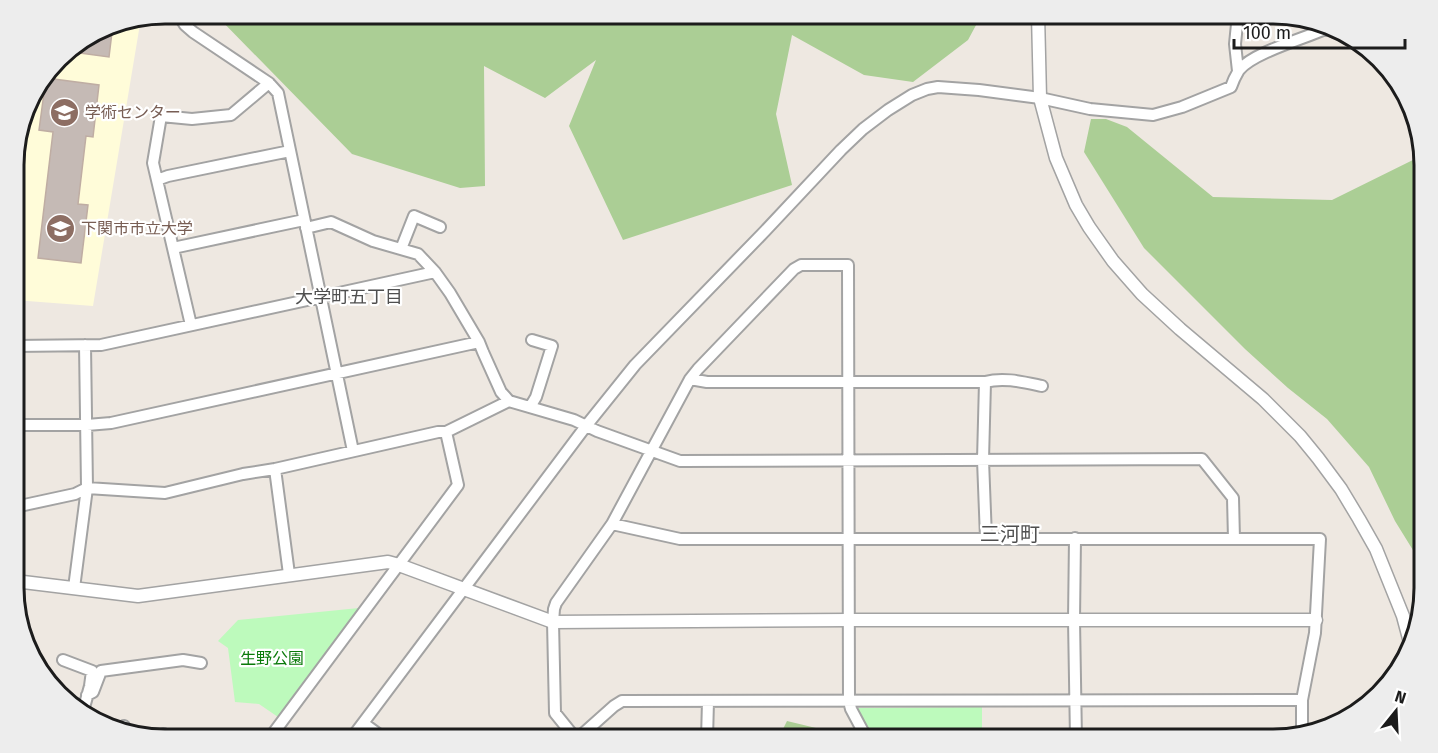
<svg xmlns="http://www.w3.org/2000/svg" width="1438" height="753" viewBox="0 0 1438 753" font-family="'Fira Sans','Noto Sans JP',sans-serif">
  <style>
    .education { fill: #fffcd9 }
    .forest { fill: #abce95 }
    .park { fill: #bdfabc }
    .building { fill: #c5bab5; stroke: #bfada3; stroke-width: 1.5 }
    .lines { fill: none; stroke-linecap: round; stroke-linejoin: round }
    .minor-casing { stroke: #a3a3a3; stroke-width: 14 }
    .tertiary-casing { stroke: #a3a3a3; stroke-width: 15 }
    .minor { stroke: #fff; stroke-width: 10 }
    .tertiary { stroke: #fff; stroke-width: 12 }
    .labels { text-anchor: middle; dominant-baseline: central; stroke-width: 4.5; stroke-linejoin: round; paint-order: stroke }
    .education-label { font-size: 16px; fill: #785e54; stroke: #fff; text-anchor: start }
    .park-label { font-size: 16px; fill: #0a7a0a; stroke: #fff }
    .neighbourhood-label { font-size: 18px; fill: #4f4f4f; stroke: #fff }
    .quarter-label { font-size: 20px; fill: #4f4f4f; stroke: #fff }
    .rim { fill: none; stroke: #1c1c1c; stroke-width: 3 }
  </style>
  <rect width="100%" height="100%" fill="#eee8e1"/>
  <path class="education" d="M141 18 93 306 14 300V155L29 98 65 51 107 25Z"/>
  <path class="forest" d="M215 14H982L968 40 913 82 864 75 792 35 776 114 792 185 623 240 569 126 596 60 545 98 484 66 485 186 460 188 352 154Z
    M1091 119H1106L1127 127 1213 197 1332 200 1423 155 1424 568 1395 521 1369 467 1327 419 1288 388 1245 349 1144 248 1084 152Z
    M787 721 845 735 847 739H778Z"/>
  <path class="park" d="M359 608 278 717 259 704 235 702 228 648 218 641 238 620Z
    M982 707V739H873L857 708Z"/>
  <path class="building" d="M113 24 109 57 65 51 107 25Z
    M46 78 99 85 93 137 86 136 78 204 88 205 81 263 38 258 53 132 39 130Z"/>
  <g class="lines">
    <defs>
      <path id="minor" d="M178 14 185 25 193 32 269 83 278 93 353 451
        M1238 71 1235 44 1238 14
        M157 180 168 176 290 151
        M306 228 331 222 373 241 418 254 435 272 450 293 479 342 483 352 501 392 509 401 574 420 597 431 680 461 1202 459 1233 498 1234 539
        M173 248 304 220
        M401 249 414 216 440 227
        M191 325 153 163 161 116 192 119 231 115 269 83
        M14 346 101 345 435 272
        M690 379 707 382H985L983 460 986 538
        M985 382C1004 377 1023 382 1042 386
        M530 407 536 397 552 346 532 340
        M14 425H87L111 423 479 342
        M275 469 289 574
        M15 507 75 494 87 488 165 493 243 474 275 469 438 432H446L509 401
        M612 524 680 539H1320L1315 633 1302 700V733
        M1075 538 1074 620 1076 739
        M74 588 87 488 85 345
        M63 660 92 671 90 686 83 711
        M87 695 93 692 101 671 183 660 201 663
        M363 723 385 739
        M120 729 124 726
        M157 738 164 734
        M225 739 234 735 239 739
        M269 739 458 485 446 432
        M351 739 586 426 635 365 765 231 841 150 863 129 888 110 912 95 927 89 938 87 979 90 1040 98 1090 109 1153 115 1182 107 1231 87C1233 81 1236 75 1239 70 1253 53 1302 39 1323 30H1329L1350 38
        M576 739 555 713 553 622 554 609 556 603 612 524 690 379 698 369 794 269 801 265H848L849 701 851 709 867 739
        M577 739 614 706 622 701 1302 700
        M707 739 708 701"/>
      <path id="tertiary" d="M1038 14 1040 98 1056 158 1076 205 1089 227 1113 261 1142 294 1180 329 1263 399 1300 436 1318 458 1341 489 1359 519 1376 549 1403 616 1411 646
        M15 581 138 596 388 562 399 565 553 622 849 620H1316"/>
    </defs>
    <use href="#minor" class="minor-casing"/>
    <use href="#tertiary" class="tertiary-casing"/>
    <use href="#minor" class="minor"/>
    <use href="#tertiary" class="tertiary"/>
  </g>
  <defs>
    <symbol id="university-disc" viewBox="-11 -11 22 22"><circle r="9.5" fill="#8d6e63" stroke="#fff"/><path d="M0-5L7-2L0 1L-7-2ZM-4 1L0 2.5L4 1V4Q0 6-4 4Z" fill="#fff"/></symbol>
  </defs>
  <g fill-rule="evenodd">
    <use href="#university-disc" x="48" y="96" width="33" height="33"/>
    <use href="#university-disc" x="44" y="212" width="33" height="33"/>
  </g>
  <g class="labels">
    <g class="education-label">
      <text x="85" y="112">学術センター</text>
      <text x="81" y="228">下関市市立大学</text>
    </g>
    <g class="park-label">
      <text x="272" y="658">生野公園</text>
    </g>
    <g class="neighbourhood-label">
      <text x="349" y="297">大学町五丁目</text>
    </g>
    <g class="quarter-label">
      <text x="1010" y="534">三河町</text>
    </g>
  </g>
  <path d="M0 0H1438V753H0ZM165 24H1273A141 141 0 0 1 1414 165V588A141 141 0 0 1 1273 729H165A141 141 0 0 1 24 588V165A141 141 0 0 1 165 24Z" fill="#ededed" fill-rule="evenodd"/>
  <path class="rim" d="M165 24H1273A141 141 0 0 1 1414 165V588A141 141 0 0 1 1273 729H165A141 141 0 0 1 24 588V165A141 141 0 0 1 165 24Z"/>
  <g transform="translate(1396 711) rotate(18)" stroke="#ffffff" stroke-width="4.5" paint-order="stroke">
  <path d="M0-4.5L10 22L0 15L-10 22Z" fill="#1c1c1c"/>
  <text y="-9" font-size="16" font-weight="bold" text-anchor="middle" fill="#1c1c1c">N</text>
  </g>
  <path d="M1234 39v9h171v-9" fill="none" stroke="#1c1c1c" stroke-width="3"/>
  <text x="1243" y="39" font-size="18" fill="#1c1c1c" stroke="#ffffff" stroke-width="4.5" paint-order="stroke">100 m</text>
</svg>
